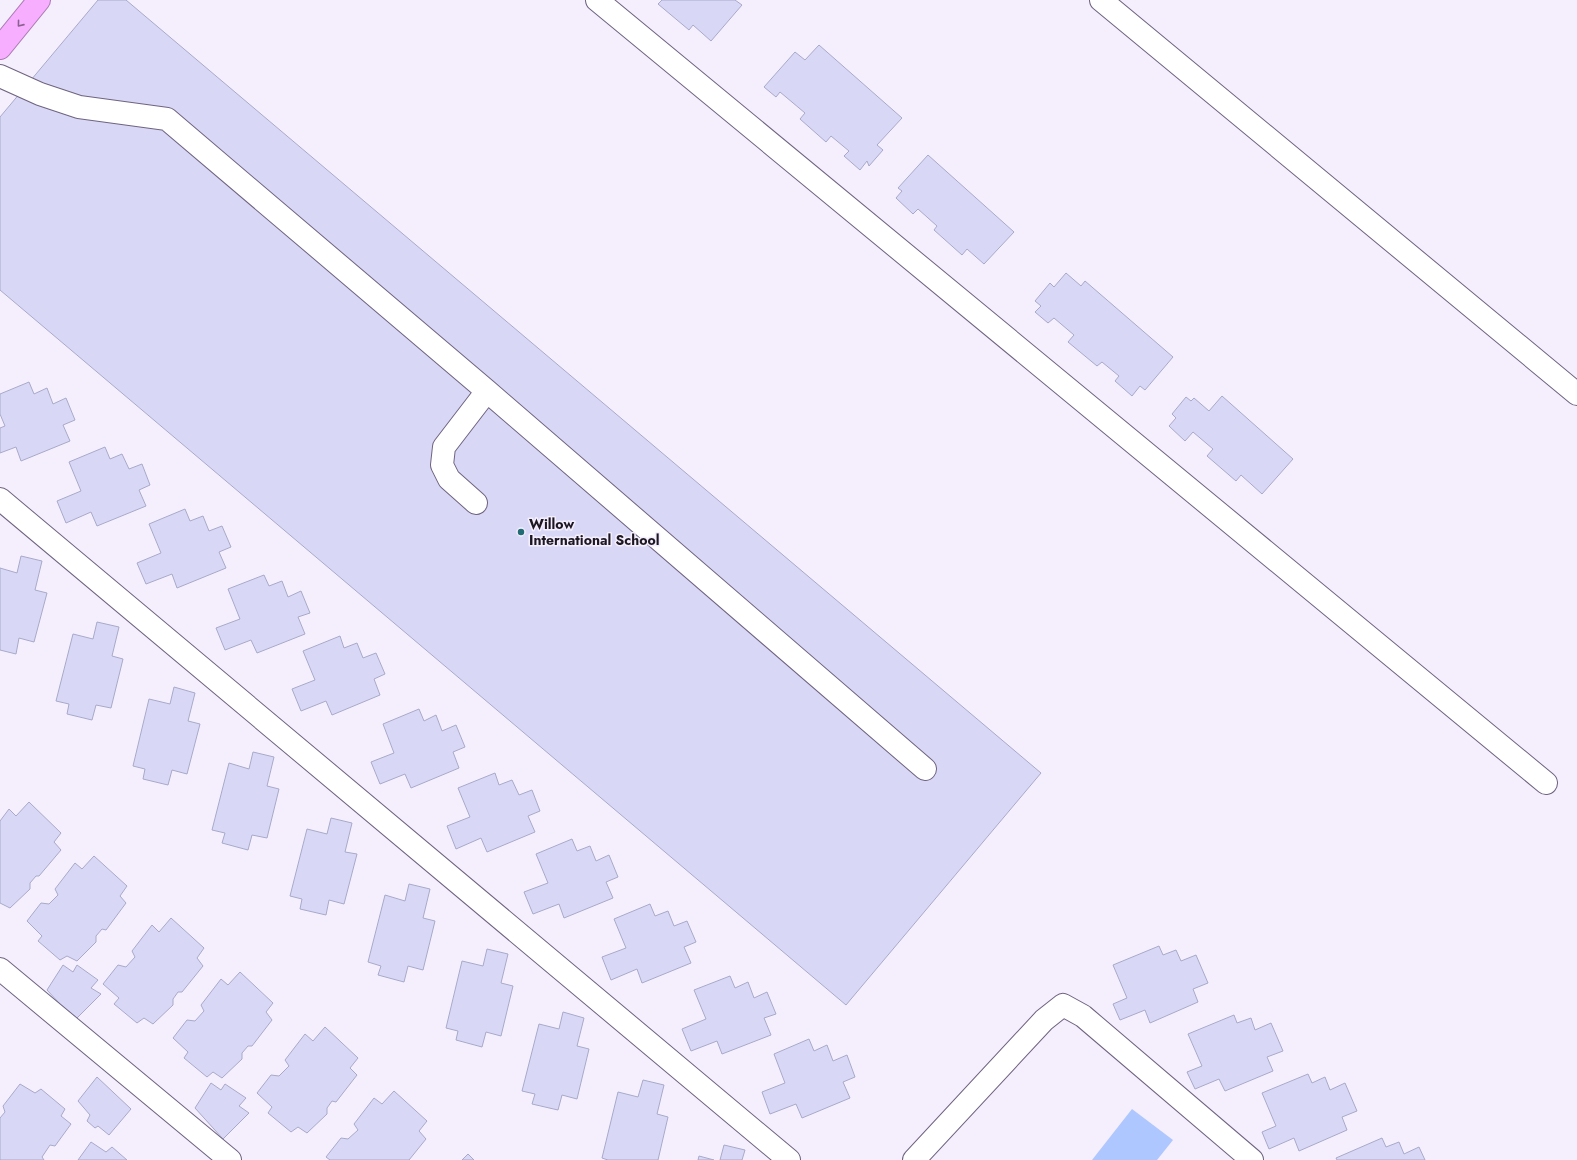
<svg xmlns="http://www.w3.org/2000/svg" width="1577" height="1160" viewBox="0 0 1577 1160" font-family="Jost,sans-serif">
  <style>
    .water { fill: #aec7fe }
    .building { fill: #d8d8f6; stroke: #a8a9ca }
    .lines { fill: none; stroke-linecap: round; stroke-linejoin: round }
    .minor-casing { stroke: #6f6380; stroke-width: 24 }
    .highway-casing { stroke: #aa79b2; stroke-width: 24 }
    .minor { stroke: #fff; stroke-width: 22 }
    .highway { stroke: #f7aeff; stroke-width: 22 }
    .oneway { stroke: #8a6290 }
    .poi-dot { fill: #206b74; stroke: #f5effd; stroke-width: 1.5 }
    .labels { text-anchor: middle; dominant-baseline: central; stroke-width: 3; stroke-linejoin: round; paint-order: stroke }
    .poi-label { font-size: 14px; font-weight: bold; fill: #1c1722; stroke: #f5effd; text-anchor: start }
  </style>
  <rect width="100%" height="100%" fill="#f5effd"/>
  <path class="water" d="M1132 1109 1173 1140 1157 1160H1092Z"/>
  <path class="building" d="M98 0H126L1041 773 846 1005 0 290V117Z
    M662 0H735L742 5 711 41 693 25 689 30 658 4Z
    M819 45 902 118 877 145 883 150 869 166 867 161 860 170 844 156 849 151 831 136 826 142 800 119 805 113 780 92 776 97 764 87 795 52 805 60Z
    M928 155 1014 232 984 264 967 249 962 255 934 230 937 226 918 209 913 214 896 198 902 191 898 188Z
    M1066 273 1081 286 1085 281 1173 357 1145 390 1140 386 1132 396 1115 381 1119 376 1102 362 1097 366 1068 342 1074 335 1054 318 1048 323 1035 312 1041 306 1035 301 1050 283 1054 287Z
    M29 382 34 394 47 388 53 404 66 398 75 420 63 425 70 441 21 461 16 447 0 453V428L5 426 0 414V394Z
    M1222 396 1293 459 1262 494 1241 475 1236 481 1207 456 1213 449 1193 432 1185 441 1169 426 1176 418 1172 414 1186 397 1191 401 1194 398 1209 411Z
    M105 447 110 459 122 454 129 469 142 464 150 485 139 490 146 506 97 526 91 512 66 523 57 501 81 491 69 462Z
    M185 509 190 521 203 516 209 531 222 526 231 547 219 552 226 568 177 588 172 574 146 584 137 563 161 553 149 524Z
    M21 556 42 561 35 590 47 593 34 642 19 638 16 654 0 650V568L17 573Z
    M264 575 269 586 282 581 288 597 301 591 310 613 298 617 305 634 257 653 251 640 225 650 216 628 240 619 228 589Z
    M97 622 119 627 112 656 123 659 111 708 96 705 92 720 67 714 69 704 56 701 73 634 93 639Z
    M340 636 344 648 357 643 363 658 376 653 385 674 374 679 380 695 332 715 326 701 301 711 292 689 315 680 303 651Z
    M174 687 195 693 188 721 200 724 187 774 172 770 168 785 143 779 145 769 133 766 149 699 170 704Z
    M419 709 424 721 436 715 442 731 456 725 465 747 453 752 459 768 411 788 405 774 380 784 371 762 394 753 383 724Z
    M253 752 274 757 267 786 279 789 267 838 252 835 248 850 222 843 225 833 212 830 229 763 249 769Z
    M495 773 499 785 512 780 519 795 532 790 540 811 528 816 535 832 487 852 481 838 456 849 447 826 470 817 458 788Z
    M29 802 61 833 54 842 61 850 39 876H36L30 883V889L10 908 0 903V821L9 809 16 816Z
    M331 818 352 823 345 852 357 854 344 904 329 900 326 915 300 909 302 899 290 896 307 829 327 834Z
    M572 839 577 851 590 846 596 861 609 855 618 877 606 882 613 898 564 918 559 904 533 914 524 892 548 883 536 854Z
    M94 856 127 886 120 896 126 903 106 930 102 929 96 936V942L77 961 67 956 60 960 38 941 42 936 27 921 41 903 49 904 58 895 55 889 75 863 82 869Z
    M409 884 430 889 423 918 435 921 423 970 408 966 404 982 378 975 381 966 368 962 385 895 405 901Z
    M650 904 655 916 668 911 674 926 687 921 696 942 684 947 691 963 642 983 637 969 611 980 602 957 626 948 614 919Z
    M171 918 204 948 197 958 203 966 182 992H178L173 999V1005L153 1024 144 1018 137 1023 114 1004 119 998 103 984 118 965 126 967 135 957 132 951 152 925 159 932Z
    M1159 946 1163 955 1176 950 1181 961 1196 955 1208 983 1193 989 1198 1002 1150 1023 1145 1010 1120 1020 1113 1004 1127 998 1113 965Z
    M487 949 508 954 501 983 513 986 501 1036 486 1032 482 1047 456 1040 458 1031 446 1028 462 961 483 966Z
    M63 965 73 972 77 965 98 980 91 988 101 994 75 1020 47 990Z
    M240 972 273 1003 266 1012 272 1020 252 1046H248L242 1053V1059L222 1078 213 1072 207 1077 184 1058 188 1052 173 1038 187 1020 195 1021 204 1011 201 1005 221 979 228 985Z
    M730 976 735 988 748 982 754 998 767 992 776 1014 764 1018 771 1035 722 1054 717 1041 691 1051 682 1029 706 1019 694 990Z
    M563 1012 584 1018 577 1046 589 1049 577 1099 562 1095 558 1110 532 1104 535 1094 522 1091 539 1024 559 1029Z
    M1234 1015 1237 1023 1251 1018 1255 1030 1271 1023 1283 1051 1267 1057 1273 1071 1225 1091 1219 1079 1195 1089 1187 1072 1202 1066 1188 1034Z
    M325 1027 358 1058 350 1068 357 1075 336 1102 332 1101 327 1108V1114L307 1133 298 1127 291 1132 268 1113 272 1107 257 1093 271 1075 279 1076 289 1066 285 1060 305 1034 313 1041Z
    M809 1039 814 1051 827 1045 833 1061 847 1055 855 1077 843 1082 850 1098 802 1118 796 1104 770 1114 762 1092 785 1083 774 1054Z
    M1308 1074 1312 1083 1325 1077 1330 1090 1345 1083 1357 1111 1342 1117 1347 1130 1299 1151 1294 1138 1269 1149 1262 1132 1276 1126 1262 1093Z
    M97 1077 131 1109 109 1135 98 1126 95 1128 87 1121 90 1115 78 1101Z
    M643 1080 664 1085 657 1114 668 1117 658 1160H608L602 1158 618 1092 638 1097Z
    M211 1083 221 1090 225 1084 246 1098 239 1106 249 1113 223 1139 195 1108Z
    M20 1084 35 1093 41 1089 65 1109 61 1116 71 1124 55 1146 50 1145 42 1157 44 1160H0V1118L5 1112 3 1106Z
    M394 1091 427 1121 419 1131 426 1139 409 1160H330L326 1157 341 1138 348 1139 358 1130 354 1124 374 1098 382 1104Z
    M1382 1138 1386 1147 1399 1142 1404 1154 1419 1147 1425 1160H1337L1336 1158Z
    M91 1142 106 1152 112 1147 127 1160H78Z
    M724 1145 745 1150 742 1160H720Z
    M468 1154 474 1160H462Z
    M699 1156 714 1160H698Z"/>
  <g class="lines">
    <defs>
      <path id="minor" d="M597 0 1546 783
        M1101 0 1577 394
        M0 76 40 94 79 107 167 119 487 391 925 769
        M0 499 789 1160
        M476 503 449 479 442 465 444 447 487 391
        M0 969 230 1160
        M914 1160 1044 1020 1063 1005 1083 1016 1252 1160"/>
      <path id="highway" d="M0 48 39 0"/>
    </defs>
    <use href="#minor" class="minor-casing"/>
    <use href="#highway" class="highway-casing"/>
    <use href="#minor" class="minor"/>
    <use href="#highway" class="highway"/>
  </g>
  <defs><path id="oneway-chevron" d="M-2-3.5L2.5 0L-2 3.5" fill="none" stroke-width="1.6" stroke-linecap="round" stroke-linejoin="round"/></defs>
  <use class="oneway" href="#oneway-chevron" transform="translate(20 24) rotate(129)"/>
  <circle class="poi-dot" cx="521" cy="532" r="4"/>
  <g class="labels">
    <g class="poi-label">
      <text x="529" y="524">Willow<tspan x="529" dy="16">International School</tspan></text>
    </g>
  </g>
</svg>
